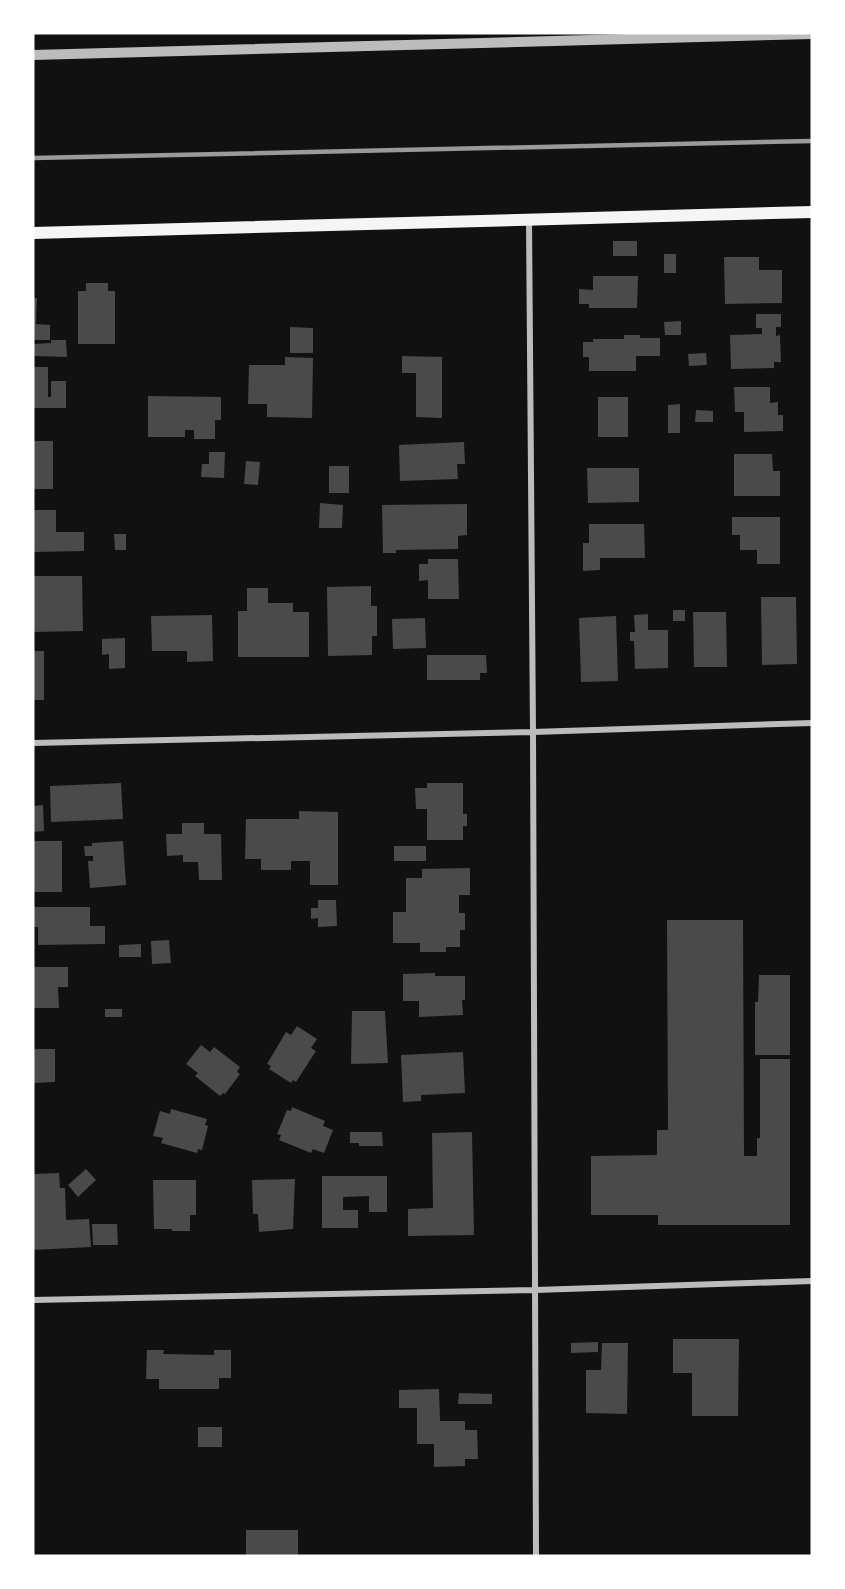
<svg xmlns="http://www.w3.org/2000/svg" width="845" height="1589" viewBox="0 0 845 1589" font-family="Overpass,sans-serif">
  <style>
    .building { fill: #4a4a4a }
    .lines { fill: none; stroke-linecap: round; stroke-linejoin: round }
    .minor { stroke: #bcbcbc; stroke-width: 6 }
    .tertiary { stroke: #bcbcbc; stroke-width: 10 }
    .secondary { stroke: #f5f5f5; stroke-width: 12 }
    .rail { stroke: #9a9a9a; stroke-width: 4.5 }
  </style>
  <rect width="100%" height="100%" fill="#111"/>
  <path class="building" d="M613 241H637V256H613Z
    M664 254H676V273H664Z
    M724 257H759V270H782V303L725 304Z
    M593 276H638L637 308H589V304H579V289L593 290Z
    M86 283H108V291H115V344H78V291H86Z
    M33 298H37L36 324 50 325V340H33Z
    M756 314H781V327H776V336L780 335 781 362H774V368L731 369 730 335 762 334V328H756Z
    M681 321V335H665L664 322Z
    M290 327 313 328V353H290Z
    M624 335H640V338H660V356H636V371H589V357H583V342H593V339H624Z
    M51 340H66L67 357 33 356V344L51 343Z
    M706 353 707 365 689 366 688 354Z
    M402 356 442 357V418L416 417V373H402Z
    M285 357 313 358 312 418 267 417V404H248L249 365H285Z
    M33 367H48V397H51V381H66V408H33Z
    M734 387H770V403L778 402V415H783V431L744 432V412H735Z
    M148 396 221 397V420H215V439H194V430H185V437H148Z
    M598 397H628V437H598Z
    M680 404V433H668V405Z
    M696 410 713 411V422H695Z
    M33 441H53V489H33Z
    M464 442 465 464H457L458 479 400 481 399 445Z
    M209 452H225L224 478 201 477 202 464H209Z
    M734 454H772L773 471H780V496H734Z
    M246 461 260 462 258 485 244 484Z
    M329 466H349V493H329Z
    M587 468H639V502L588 503Z
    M320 503 343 505 342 528H319Z
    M467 504V535L458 536V549L396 550V553H383L382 505Z
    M33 510H56V532H84V551L33 552Z
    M732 517H780V564H757V550H740V535H732Z
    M589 524H644L645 558H600V570L583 571V543H589Z
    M114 534H126V550H115Z
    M428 559H458L459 599H428V580L419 581V564H428Z
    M33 576H82L83 631 33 632Z
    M371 586V606H377V636H372V655L328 656 327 587Z
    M247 588H268V603H293V612H309V657H238V611H247Z
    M761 597H796L797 664 762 665Z
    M673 610H685V621H673Z
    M693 612H726L727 667H694Z
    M648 614V630H668V668L635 669 634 641H630V632H635L634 615Z
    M212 615 213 661 187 662V651H152L151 616Z
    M616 616 618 681 581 682 579 618Z
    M425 618 426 648 393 649 392 619Z
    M125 638V668L109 669V654L102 655V639Z
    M33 651H44V700H33Z
    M427 655H486L487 673H480V680H427Z
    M121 783 123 819 51 822 50 786Z
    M427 783H463V814H467V826H463V840H427V809H416L415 788H427Z
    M43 805 44 831 33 832V806Z
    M299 811 338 812V885H310V861H291V870H261V859H245L246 819H299Z
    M182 823H204V834H221L222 880H199L198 862H183V855L167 856 166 834H182Z
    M33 841H62V892H33Z
    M123 841 126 885 90 888 88 861H93V856H85L84 846H92V843Z
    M394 846H426V861H394Z
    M470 868V895H459V913H465V930H460V947H446V952H420V943H393V912H406V878H422V869Z
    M318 900H336L337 926 318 927V918L311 919V908H318Z
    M33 907H90V926H105V944L38 945V927H33Z
    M667 920H743L744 1156H757V1138H760V1059H790V1225H658V1215H591V1156L657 1155V1130H668Z
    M169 940 171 963 152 964 151 941Z
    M141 944V957H119V945Z
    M33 967H68V987H58L59 1008H33Z
    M435 973V976H465V1000H462L463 1015 419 1017V1001H403V974Z
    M759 975H790V1055H755V1002H758Z
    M105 1009H122V1017H105Z
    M352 1011H385L388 1063 351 1064Z
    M297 1026 317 1039 311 1048 316 1051 296 1082 293 1080 291 1083 269 1069 271 1066 267 1064 286 1032 291 1035Z
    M201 1045 210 1052 214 1047 240 1067 237 1072 240 1074 225 1094 223 1093 220 1096 195 1076 198 1073 186 1064Z
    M35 1049H55V1082L34 1083 33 1053Z
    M463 1052 465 1093 421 1095V1101L403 1102 401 1055Z
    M292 1107 325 1121 323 1126 333 1130 324 1153 313 1149 311 1153 279 1140 281 1135 277 1134 287 1110 291 1111Z
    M171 1109 207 1119 205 1125 208 1126 202 1150 198 1149 197 1153 161 1143 163 1138 153 1136 160 1111 170 1114Z
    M350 1132H382L383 1146H359V1143H350Z
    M472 1132 474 1235 408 1236V1209L433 1208 432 1133Z
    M86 1169 96 1180 78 1197 68 1185Z
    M59 1173 60 1188H65L66 1220 89 1219 91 1247 33 1250V1174Z
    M322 1176H387V1212H369V1196L343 1197V1210H358V1228H322Z
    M295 1179 293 1229 259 1232 258 1214H253L252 1180Z
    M153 1180H196V1215H190V1231H172V1229H154Z
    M92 1224H117L118 1245H93Z
    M673 1339H739L738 1416H692V1373H673Z
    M598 1342V1352L571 1353V1343Z
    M602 1343H628L627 1414 586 1413V1370H601Z
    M147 1350H164L163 1354 214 1355V1350H231V1378H219V1389H159V1379H146Z
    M439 1389 440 1421H465V1430H477L478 1459H465V1466L434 1467V1444H417V1408H399V1390Z
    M459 1393 492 1394V1404H458Z
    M198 1427H222V1447H198Z
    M246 1530H298V1556H246Z"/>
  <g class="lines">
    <path class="minor" d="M529 220 533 732 536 1556
      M33 743 533 732 812 723
      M33 1300 535 1290 812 1281"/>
    <path class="tertiary" d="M33 55 812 34"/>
    <path class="secondary" d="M33 233 812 212"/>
    <path class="rail" d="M33 158 812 141"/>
  </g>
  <rect width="845" height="1589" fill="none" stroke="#ffffff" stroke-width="69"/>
</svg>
